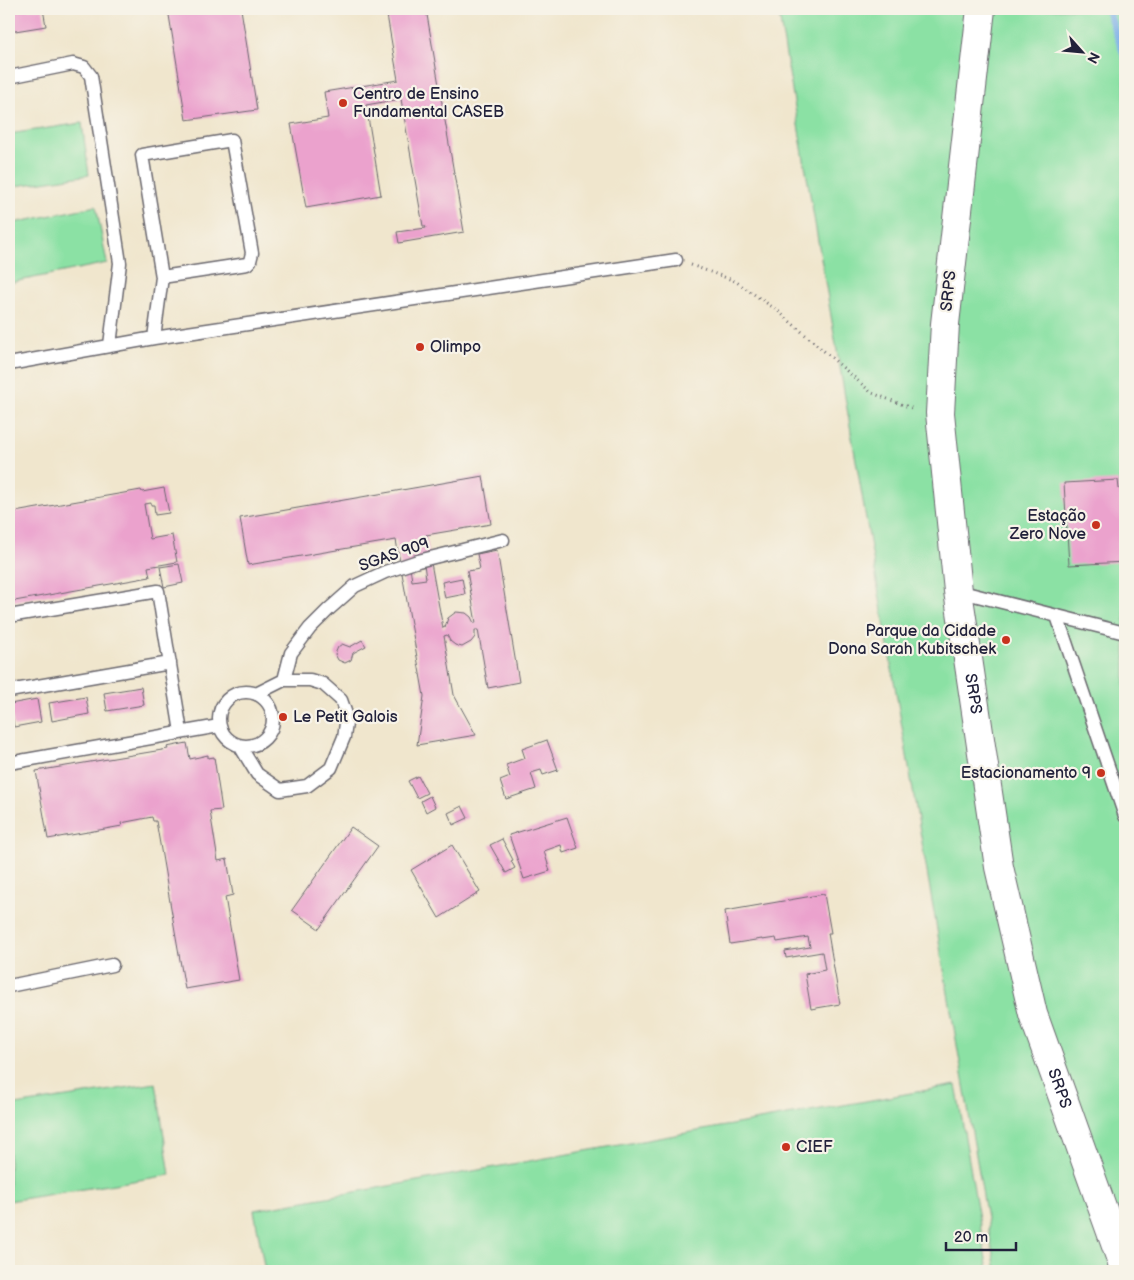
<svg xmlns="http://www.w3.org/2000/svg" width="1134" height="1280" viewBox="0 0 1134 1280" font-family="'Balsamiq Sans',sans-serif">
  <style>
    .green { fill: #8be1a4; stroke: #568270 }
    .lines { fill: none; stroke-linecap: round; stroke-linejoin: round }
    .stream { stroke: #7aafe8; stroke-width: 7 }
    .building { fill: #eba2cd; fill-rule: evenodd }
    .lane-casing { stroke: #6a676e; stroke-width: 15 }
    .secondary-casing { stroke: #6a676e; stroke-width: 30 }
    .path { stroke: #6a676e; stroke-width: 3; stroke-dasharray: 1 4; stroke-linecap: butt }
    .lane { stroke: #fff; stroke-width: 12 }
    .secondary { stroke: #fff; stroke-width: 28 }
    .poi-dot { fill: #c8321e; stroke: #f7f3e8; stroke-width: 2 }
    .labels { text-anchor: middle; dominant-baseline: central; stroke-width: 4.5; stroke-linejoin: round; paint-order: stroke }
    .poi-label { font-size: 16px; fill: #22223b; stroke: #f7f3e8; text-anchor: start }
    .street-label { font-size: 16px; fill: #22223b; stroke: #f7f3e8 }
  </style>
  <rect width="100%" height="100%" fill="#f7f3e8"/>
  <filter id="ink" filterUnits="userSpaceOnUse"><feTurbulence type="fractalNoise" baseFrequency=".02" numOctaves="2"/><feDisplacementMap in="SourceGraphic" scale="10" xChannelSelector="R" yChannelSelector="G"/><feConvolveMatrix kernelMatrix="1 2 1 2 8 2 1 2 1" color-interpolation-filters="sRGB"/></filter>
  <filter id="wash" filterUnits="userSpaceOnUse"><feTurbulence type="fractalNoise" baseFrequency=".0096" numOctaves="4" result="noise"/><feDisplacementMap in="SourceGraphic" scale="20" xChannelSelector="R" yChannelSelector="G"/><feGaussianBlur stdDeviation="1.12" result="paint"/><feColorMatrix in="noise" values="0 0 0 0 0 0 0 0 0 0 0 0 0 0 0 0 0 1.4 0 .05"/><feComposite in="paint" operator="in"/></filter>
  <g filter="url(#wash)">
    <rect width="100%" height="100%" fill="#f0e6cd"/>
    <path class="green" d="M778 9H1125V1271H996Z
      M82 123 89 175 9 187V134Z
      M96 206 107 263 9 283V224Z
      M156 1083 170 1175 9 1201V1106Z
      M956 1085 988 1271H265L254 1210Z"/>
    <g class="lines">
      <path class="stream" d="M1107 9 1125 57"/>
    </g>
    <g id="blocks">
      <path class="building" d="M9 9H43L46 26 9 32Z
        M168 9H241L257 110 186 120Z
        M386 9H426L464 232 399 243 397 232 426 228 425 226H423L401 99 366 105 381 195 306 208 291 124 328 118 324 92 398 80Z
        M483 476 491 524 426 535 437 596 443 628 445 627 448 618 456 612 466 613 471 617 474 623H476L467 571 480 569 477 554 497 550 519 682 488 688 478 630H475V637L471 642 462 647 455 645 450 641 447 635 444 636 454 695 476 735 417 745 424 696 396 540 248 565 240 518ZM424 564 426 579 412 581 410 567Z
        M1118 480 1119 489 1125 488V562L1069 565 1064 483Z
        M164 488 169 513 155 515 154 505H151V503L144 504 150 539 172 535 177 562 148 567 150 577 9 602V513L141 490 142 492Z
        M179 564 183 583 164 587 160 567Z
        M462 578 465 594 445 598 442 582Z
        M362 640 366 646 353 653 351 660 345 663 338 660 335 654 338 647 342 644 350 647Z
        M141 687 144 705 107 711 104 693Z
        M86 697 89 714 52 721 49 703Z
        M37 699 41 722 14 727 10 704Z
        M547 740 558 770 543 775 541 770 531 773 536 789 506 799 500 781 510 777 506 765 525 758 522 749Z
        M187 743 190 759 208 755V758L214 757 222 810 210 811 218 861 227 859 233 895 225 897 239 980 185 989 156 821H153L152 817 121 823 122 826 48 839 36 771 168 749 167 747Z
        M418 776 427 793 417 798 408 781Z
        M430 796 435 807 426 812 421 801Z
        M462 806 468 818 453 825 448 813Z
        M567 817 578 848 563 853 561 845 544 851 550 871 524 879 509 835Z
        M351 827 378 846 319 929 292 910Z
        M502 839 513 860 511 861 515 868 506 873 490 845Z
        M452 845 480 892 439 918 411 870Z
        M824 894 831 933H828L840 1004 811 1009 805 974 825 970 822 952 786 958 785 951 810 947 808 937 777 942 776 938 762 940V939L730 944 725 911Z"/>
    </g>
  </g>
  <g filter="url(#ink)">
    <use href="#blocks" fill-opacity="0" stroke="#6a676e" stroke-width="1"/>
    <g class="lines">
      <defs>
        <path id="lane" d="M9 77 73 64 84 67 91 76 120 263 110 345
          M154 338 162 277 142 155 232 140 252 253 250 261 247 264 162 277
          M9 364 154 338 676 260
          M958 591 1125 633
          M9 616 158 591 181 732
          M1057 616 1125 816
          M284 680 291 653 310 628 328 610 355 586 385 572 418 561 503 540
          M9 691 170 663
          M219 719a27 27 0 1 1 54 0a27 27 0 1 1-54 0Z
          M240 746 257 774 280 790 307 786 331 768 344 737 347 717 341 700 323 684 310 680H284L256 694
          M9 763 219 726
          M9 986 112 965"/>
        <g id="secondary">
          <path id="s1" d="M981 9 945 324 940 413 958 591 999 867 1033 1014 1125 1271"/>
        </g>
      </defs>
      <use href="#lane" class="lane-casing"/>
      <use href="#secondary" class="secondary-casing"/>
      <path class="path" d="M691 265 735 281 778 311 872 393 914 409"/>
      <use href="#lane" class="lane"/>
      <use href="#secondary" class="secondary"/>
    </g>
  </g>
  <g class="poi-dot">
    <circle cx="343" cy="103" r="5"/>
    <circle cx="420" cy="347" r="5"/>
    <circle cx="1096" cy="525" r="5"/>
    <circle cx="1006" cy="640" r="5"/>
    <circle cx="283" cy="717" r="5"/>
    <circle cx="1101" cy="773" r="5"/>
    <circle cx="786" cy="1147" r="5"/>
  </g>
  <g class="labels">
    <g class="poi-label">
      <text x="353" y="94">Centro de Ensino<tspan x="353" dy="18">Fundamental CASEB</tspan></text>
      <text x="430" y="347">Olimpo</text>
      <text x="1086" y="516" text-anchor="end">Estação<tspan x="1086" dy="18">Zero Nove</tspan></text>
      <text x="996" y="631" text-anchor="end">Parque da Cidade<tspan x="996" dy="18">Dona Sarah Kubitschek</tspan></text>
      <text x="293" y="717">Le Petit Galois</text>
      <text x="1091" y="773" text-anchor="end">Estacionamento 9</text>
      <text x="796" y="1147">CIEF</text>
    </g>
    <g class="street-label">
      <text transform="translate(949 291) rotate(-84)">SRPS</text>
      <text transform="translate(394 555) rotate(-19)">SGAS 909</text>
      <text stroke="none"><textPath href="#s1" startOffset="689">SRPS</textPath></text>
      <text stroke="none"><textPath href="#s1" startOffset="1094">SRPS</textPath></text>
    </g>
  </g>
  <rect width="1134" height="1280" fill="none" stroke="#f7f3e8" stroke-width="30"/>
  <g transform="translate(1082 52) rotate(117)" stroke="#f7f3e8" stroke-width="4" paint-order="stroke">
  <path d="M0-4L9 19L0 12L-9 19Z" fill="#22223b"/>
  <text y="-8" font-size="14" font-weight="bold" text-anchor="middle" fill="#22223b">N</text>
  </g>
  <path d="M946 1242v8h70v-8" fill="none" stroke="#22223b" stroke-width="2.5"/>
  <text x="954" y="1242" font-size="15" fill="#22223b" stroke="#f7f3e8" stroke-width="4" paint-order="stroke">20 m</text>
</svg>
